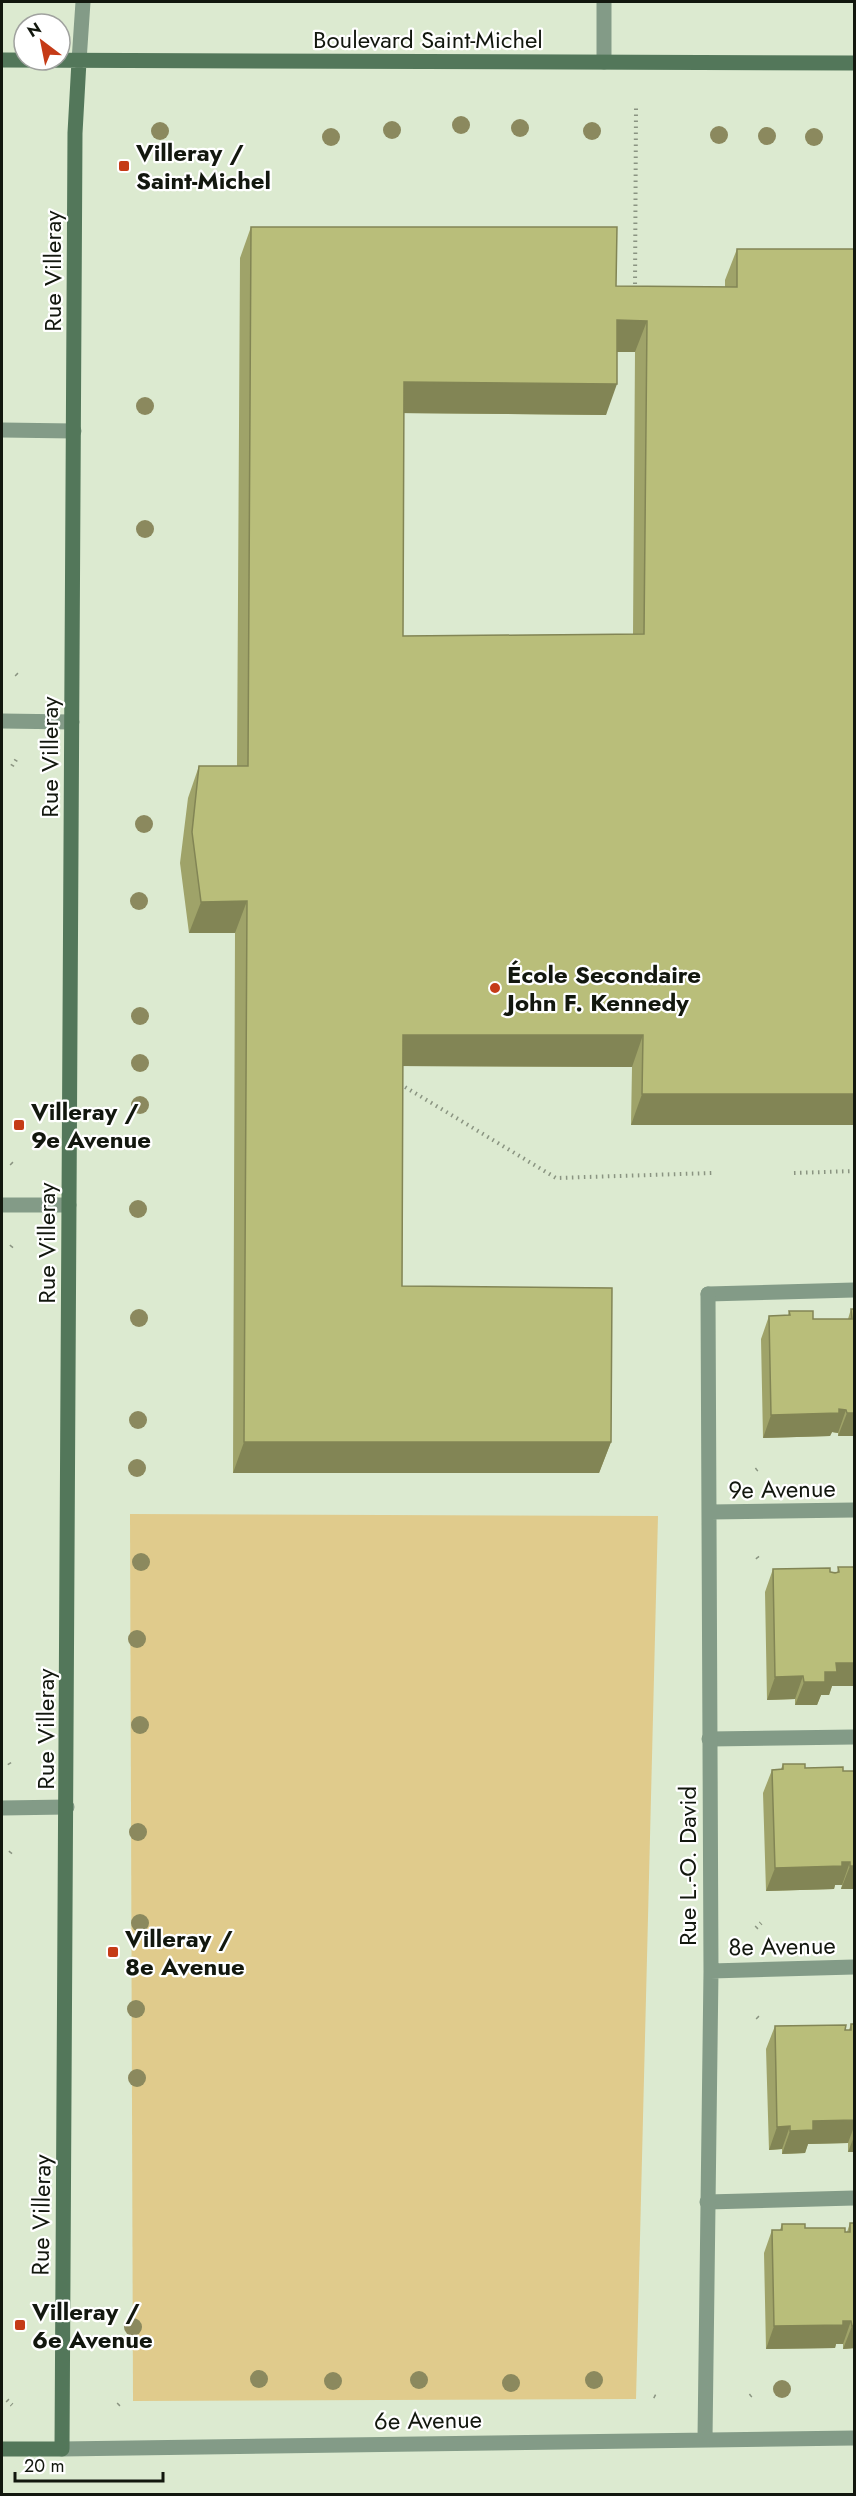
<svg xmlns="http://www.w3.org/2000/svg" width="856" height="2496" viewBox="0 0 856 2496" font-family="Jost,sans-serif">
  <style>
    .green { fill: #e0cb8c }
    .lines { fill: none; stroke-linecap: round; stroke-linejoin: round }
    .path { stroke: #8a9481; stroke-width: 4; stroke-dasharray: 1.5 4.5; stroke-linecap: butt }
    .lane { stroke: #839b87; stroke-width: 15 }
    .street { stroke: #839b87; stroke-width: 15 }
    .secondary { stroke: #53775a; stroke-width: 15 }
    .tree { fill: #8b895e }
    .wall { fill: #9fa369; fill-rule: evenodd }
    .shaded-wall { fill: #828555 }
    .building { fill: #b9be7a; stroke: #828555; stroke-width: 1.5; fill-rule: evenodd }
    .poi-dot { fill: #c53b17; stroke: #fff; stroke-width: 2 }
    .labels { text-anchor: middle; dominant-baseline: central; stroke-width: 4.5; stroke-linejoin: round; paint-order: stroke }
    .street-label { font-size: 24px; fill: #12170e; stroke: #fff }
    .poi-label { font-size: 24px; font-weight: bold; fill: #12170e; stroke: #fff; text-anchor: start }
  </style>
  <rect width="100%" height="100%" fill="#dcead0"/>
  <path class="green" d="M130 1514 658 1516 636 2399 133 2401Z"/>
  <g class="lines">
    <path class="path" d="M635 290 636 108
      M16 674 20 678
      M12 766 18 757
      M400 1084 556 1178 712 1173
      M11 1163 14 1166
      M794 1173 854 1171
      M11 1247 14 1243
      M756 1470 760 1467
      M757 1557 760 1561
      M9 1763 11 1766
      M10 1853 13 1849
      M756 1928 761 1923
      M757 2017 761 2021
      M654 2396 658 2398
      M750 2396 754 2393
      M7 2400 12 2405
      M118 2405 122 2401"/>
    <path class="lane" d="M2 430 74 431
      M708 1294 854 1290
      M709 1739 854 1737
      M707 2202 854 2198"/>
    <path class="street" d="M604 2V62
      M79 61 83 2
      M2 721 72 722
      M2 1205H69
      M710 1512 854 1510
      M2 1808 67 1807
      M711 1971 854 1967
      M705 2439 711 1971 708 1294
      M62 2449 854 2438"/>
    <path class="secondary" d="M2 60 854 63
      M2 2449H62L75 133 79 61"/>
  </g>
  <g class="tree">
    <circle cx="461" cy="125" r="9"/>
    <circle cx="520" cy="128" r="9"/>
    <circle cx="392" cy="130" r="9"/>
    <circle cx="160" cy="131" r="9"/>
    <circle cx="592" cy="131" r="9"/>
    <circle cx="719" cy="135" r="9"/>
    <circle cx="767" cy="136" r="9"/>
    <circle cx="331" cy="137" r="9"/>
    <circle cx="814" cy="137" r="9"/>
    <circle cx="145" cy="406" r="9"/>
    <circle cx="145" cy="529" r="9"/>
    <circle cx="144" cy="824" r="9"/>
    <circle cx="139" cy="901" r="9"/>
    <circle cx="140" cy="1016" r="9"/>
    <circle cx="140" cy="1063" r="9"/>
    <circle cx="140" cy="1105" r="9"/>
    <circle cx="138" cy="1209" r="9"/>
    <circle cx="139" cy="1318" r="9"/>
    <circle cx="138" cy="1420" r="9"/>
    <circle cx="137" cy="1468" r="9"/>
    <circle cx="141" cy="1562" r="9"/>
    <circle cx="137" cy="1639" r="9"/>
    <circle cx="140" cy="1725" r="9"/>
    <circle cx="138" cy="1832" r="9"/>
    <circle cx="140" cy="1923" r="9"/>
    <circle cx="136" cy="2009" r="9"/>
    <circle cx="137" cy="2078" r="9"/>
    <circle cx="133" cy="2327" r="9"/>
    <circle cx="259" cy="2379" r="9"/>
    <circle cx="419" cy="2380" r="9"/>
    <circle cx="594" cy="2380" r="9"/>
    <circle cx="333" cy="2381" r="9"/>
    <circle cx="511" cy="2383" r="9"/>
    <circle cx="782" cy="2389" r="9"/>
  </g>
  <path class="wall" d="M251 227 616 286 725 287V280L737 249 855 1125H631L632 1067 403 1066 402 1286 611 1442 599 1473H233L235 933H189L180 863 188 798 199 766H237L240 258ZM617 352H635L633 634 403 636 404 413 606 415Z
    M851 1309H855V1436H838V1433L832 1432 830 1436 763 1438 761 1339 769 1316 788 1315 789 1311 813 1319H848Z
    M838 1567 832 1686 829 1695H821L817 1705H795V1699L767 1700 765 1592 773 1569 837 1572Z
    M783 1764 805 1768 843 1771H855V1889H841L842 1885H835L834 1889 766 1891 763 1793 772 1770 781 1769Z
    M851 2024H855V2152H848V2143L808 2144 805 2153 782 2154V2149L769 2150 766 2049 775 2026 849 2030Z
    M850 2223H855V2348L843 2349V2344H836L835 2348 766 2349 764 2253 772 2230H780L782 2224 805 2228 847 2232Z"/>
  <path class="shaded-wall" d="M617 320 647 321 635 352H606Z
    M404 382 617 384 606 415 392 413Z
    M247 901 235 933H189L201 902Z
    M403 1035H643L632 1067 391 1066Z
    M642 1094H855V1125H631Z
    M839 1409 846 1410 838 1433 832 1432 830 1436 763 1438 771 1415Z
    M847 1413H855V1436H838Z
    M244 1442H611L599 1473H233Z
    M836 1663H855V1686H832L829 1695H821L817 1705H795L804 1682 825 1672Z
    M803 1676 795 1699 767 1700 775 1677Z
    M842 1862H850L842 1885H835L834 1889 766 1891 775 1868Z
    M850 1866H855V1889H841Z
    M855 2120V2124L848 2143 808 2144 805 2153 782 2154 790 2131 813 2121Z
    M790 2126 782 2149 769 2150 777 2127Z
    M855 2134V2152H848Z
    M843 2321H851L843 2344H836L835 2348 766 2349 774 2326Z
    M855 2325V2348L843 2349 852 2326Z"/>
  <path class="building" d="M251 227H617L616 286 737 287V249H855V1094H642L643 1035H403L402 1286 612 1288 611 1442H244L247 901 201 902 192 832 199 766H248ZM617 320 647 321 644 634 403 636 404 382 617 384Z
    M851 1309H855V1413H847L846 1410 839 1409V1413L771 1415 769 1316 790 1315 789 1311H813V1319H852Z
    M838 1567H855V1663H836L837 1672H825V1682H804L803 1676 775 1677 773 1569 830 1568V1572L835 1573 839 1572Z
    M783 1764H805V1768L843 1767V1771H855V1866H850V1862H842V1866L775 1868 772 1770 783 1769Z
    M851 2024H855V2120L813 2121V2130L790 2131V2126L777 2127 775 2026 846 2025 845 2030H851Z
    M850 2223H855V2325L852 2326 851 2321H843V2325L774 2326 772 2230H782V2224H805V2228H845V2232H850Z"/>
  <g class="poi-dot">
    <rect x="118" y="160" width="12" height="12" rx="3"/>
    <circle cx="495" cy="988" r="6"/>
    <rect x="13" y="1119" width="12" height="12" rx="3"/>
    <rect x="107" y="1946" width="12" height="12" rx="3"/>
    <rect x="14" y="2319" width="12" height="12" rx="3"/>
  </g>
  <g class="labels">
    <g class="street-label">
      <text x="428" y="39">Boulevard Saint-Michel</text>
      <text transform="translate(52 271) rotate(-90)">Rue Villeray</text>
      <text transform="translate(49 757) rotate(-90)">Rue Villeray</text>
      <text transform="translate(46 1243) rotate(-90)">Rue Villeray</text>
      <text transform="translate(782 1489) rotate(-1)">9e Avenue</text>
      <text transform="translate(45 1729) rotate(-90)">Rue Villeray</text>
      <text transform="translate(687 1866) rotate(-90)">Rue L.-O. David</text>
      <text transform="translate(782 1946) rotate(-1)">8e Avenue</text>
      <text transform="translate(41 2215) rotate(-89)">Rue Villeray</text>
      <text transform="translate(428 2420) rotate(-1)">6e Avenue</text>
    </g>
    <g class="poi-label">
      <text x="136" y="152">Villeray /<tspan x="136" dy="28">Saint-Michel</tspan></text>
      <text x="507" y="974">École Secondaire<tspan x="507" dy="28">John F. Kennedy</tspan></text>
      <text x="31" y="1111">Villeray /<tspan x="31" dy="28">9e Avenue</tspan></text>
      <text x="125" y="1938">Villeray /<tspan x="125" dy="28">8e Avenue</tspan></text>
      <text x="32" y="2311">Villeray /<tspan x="32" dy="28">6e Avenue</tspan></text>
    </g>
  </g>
  <rect width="856" height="2496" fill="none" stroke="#12170e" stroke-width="6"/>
  <g transform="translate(42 42) rotate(328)"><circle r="28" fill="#ffffff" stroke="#a0a29f" stroke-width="1.5"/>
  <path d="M0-4.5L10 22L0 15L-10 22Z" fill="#c53b17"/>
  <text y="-9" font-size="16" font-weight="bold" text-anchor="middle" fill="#12170e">N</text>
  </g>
  <path d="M15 2472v9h148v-9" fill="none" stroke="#12170e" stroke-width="3"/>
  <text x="24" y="2472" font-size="18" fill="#12170e" stroke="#ffffff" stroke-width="4.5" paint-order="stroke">20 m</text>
</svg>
